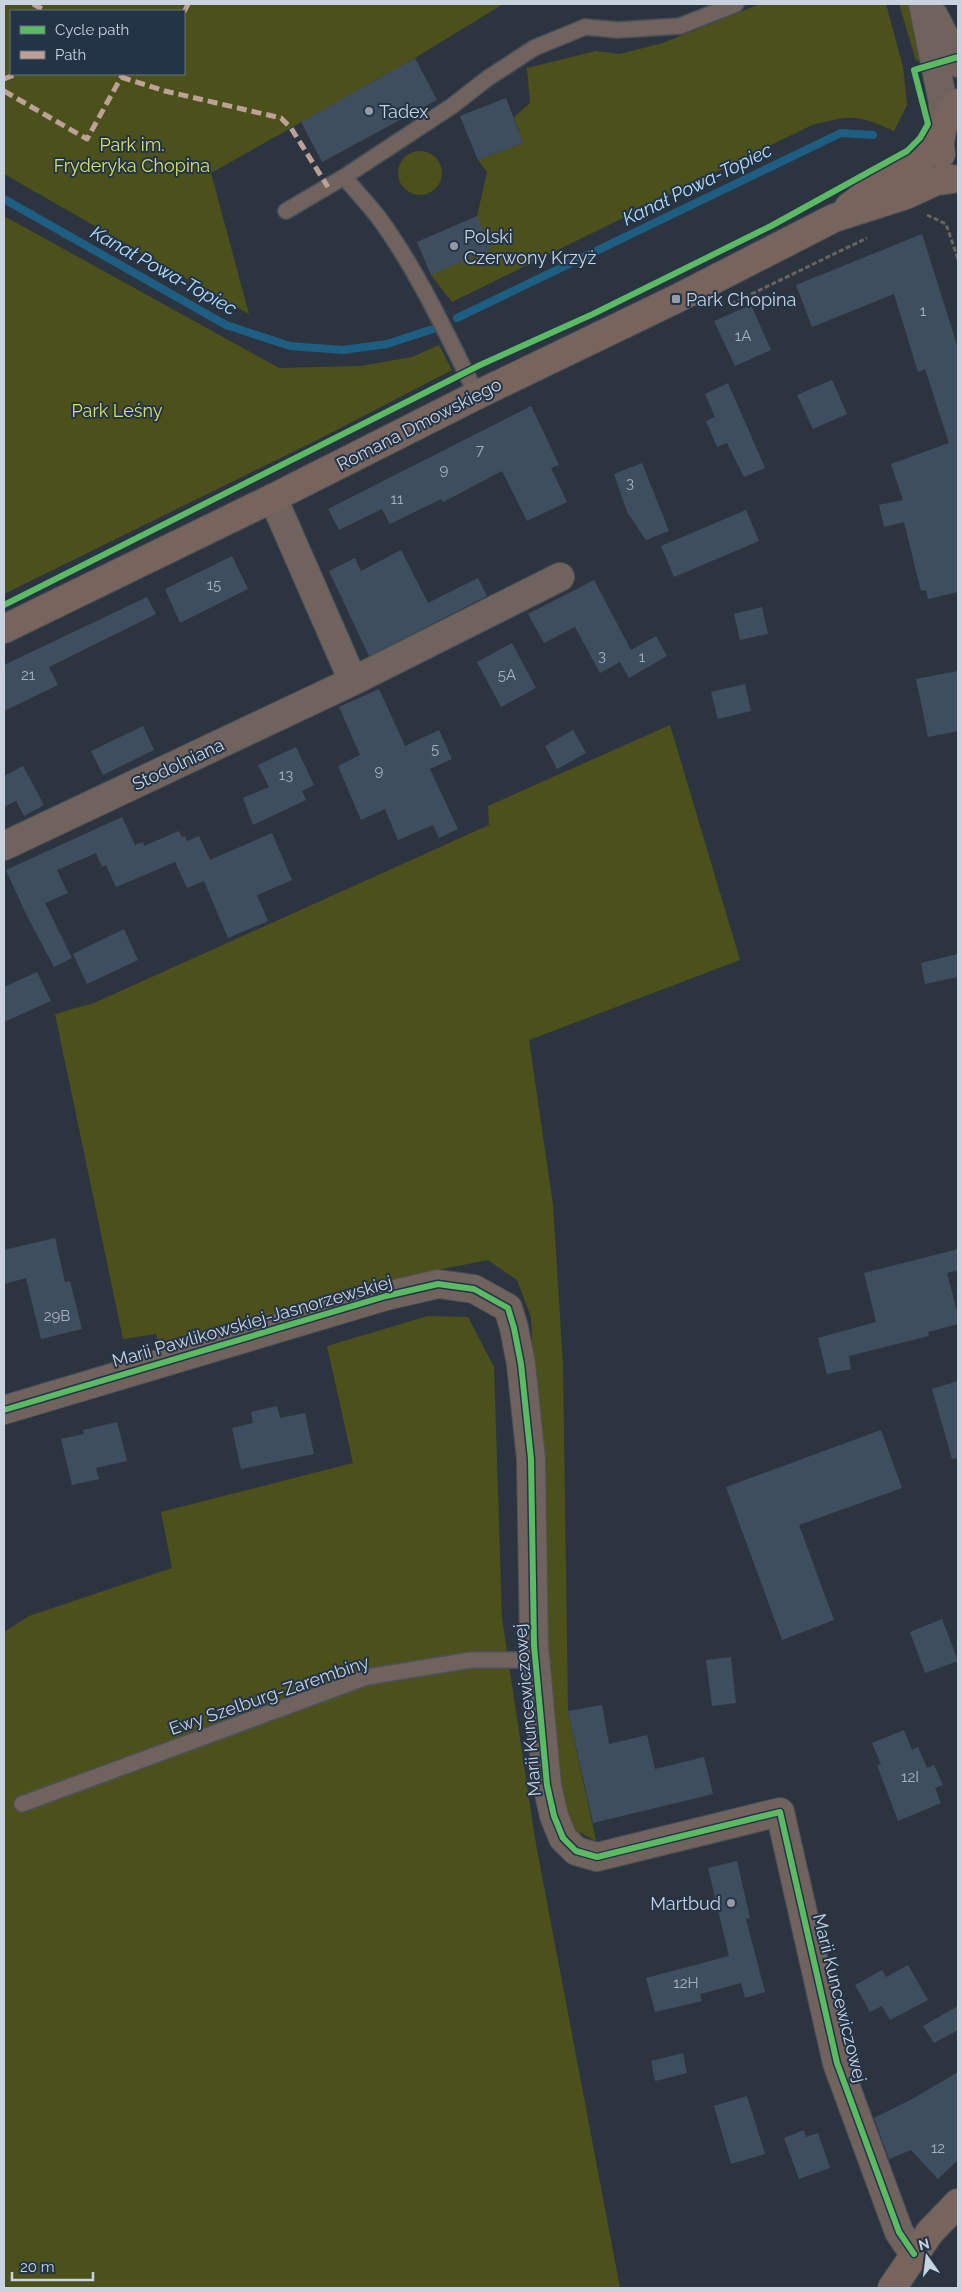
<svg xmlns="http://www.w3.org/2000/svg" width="962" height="2292" viewBox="0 0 962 2292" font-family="Raleway,sans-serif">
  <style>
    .green { fill: #4c511b; fill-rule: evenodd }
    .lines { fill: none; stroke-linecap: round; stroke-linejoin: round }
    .stream { stroke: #1e5e83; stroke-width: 8 }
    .building { fill: #3f4e5e }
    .lane-casing { stroke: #4a515a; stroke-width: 18 }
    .street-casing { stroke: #4a515a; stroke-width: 30 }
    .secondary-casing { stroke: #4a515a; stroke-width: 30 }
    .path { stroke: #696362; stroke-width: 3; stroke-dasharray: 5 2.5; stroke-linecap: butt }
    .lane { stroke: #70625d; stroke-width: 15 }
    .street { stroke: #70625d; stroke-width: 28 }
    .secondary { stroke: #77655d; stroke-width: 28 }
    .quiet { stroke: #bda197; stroke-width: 5; stroke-dasharray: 10 5; stroke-linecap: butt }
    .cycleway-casing { stroke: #243447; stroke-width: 9 }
    .cycleway { stroke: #5cba63; stroke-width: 6 }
    .poi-dot { fill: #929ba7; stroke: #243447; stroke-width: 2 }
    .labels { text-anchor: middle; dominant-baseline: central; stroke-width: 4; stroke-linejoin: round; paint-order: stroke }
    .number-label { font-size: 15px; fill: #a6b1bf }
    .poi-label { font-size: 18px; fill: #c9d2df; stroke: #243447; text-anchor: start }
    .park-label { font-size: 18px; fill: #d8e066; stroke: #243447 }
    .street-label { font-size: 18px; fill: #c9d2df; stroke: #243447 }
    .water-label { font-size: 19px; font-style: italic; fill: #b3dcf8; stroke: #243447 }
  </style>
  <rect width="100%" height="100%" fill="#2c353f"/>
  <path class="green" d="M4 4H503L415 58 211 173 249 314 4 174ZM11 11H184V74H11Z
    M760 4H886L903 67 907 105 894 131C856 114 852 115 812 125L452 302 431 275 477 216 487 172 478 160 523 143 514 117 530 103 527 68 596 51 619 54 663 43Z
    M899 4H909L924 59 916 61Z
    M398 173a22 22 0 1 1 44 0a22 22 0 1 1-44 0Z
    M4 216 279 368 361 366 412 357 439 345 452 370 321 438 4 594Z
    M670 725 740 960 529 1040 553 1205 563 1365 568 1711 596 1841 577 1831 560 1807 544 1600 531 1317 517 1280 488 1260 422 1273 374 1292 162 1356 156 1334 123 1339 55 1014 94 1003 489 825 488 806Z
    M428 1316 468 1317 494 1367 502 1618 535 1839 620 2288H4V1632L29 1616 172 1568 161 1512 353 1463 327 1346Z"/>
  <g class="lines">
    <path class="stream" d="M4 199 226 325 290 346 343 350 387 344 433 329
      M457 318 841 133 873 135"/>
  </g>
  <path class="building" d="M415 58 437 100 322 162 301 122Z
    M506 98 523 143 478 160 460 116Z
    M477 216 491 249 431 275 417 242Z
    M922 234 958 348V592L928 599 926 590 921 591 904 522 884 527 879 505 903 500 891 464 949 443 925 369 918 372 894 294 812 327 796 285Z
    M751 305 771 350 735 366 714 321Z
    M832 380 847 414 813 429 797 395Z
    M728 383 765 468 744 477 727 443 717 447 706 421 715 417 705 394Z
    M531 406 559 465 551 468 567 502 527 521 502 471 443 502 441 499 390 524 382 509 339 530 328 509Z
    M642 463 669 531 646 540 627 512 614 474Z
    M746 510 759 541 674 577 661 546Z
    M401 550 428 603 478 578 487 596 369 656 329 571 355 558 361 571Z
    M232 556 248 589 180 623 165 589Z
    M594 580 631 650 656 636 667 656 629 678 620 662 600 673 575 627 544 643 528 614Z
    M147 597 156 614 49 667 58 685 4 711V665Z
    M762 607 768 634 740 640 734 614Z
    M512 643 536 688 501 707 477 662Z
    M958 671V731L928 737 916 679Z
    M745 684 751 711 718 719 711 692Z
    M379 689 405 746 439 730 452 759 430 769 458 829 439 838 433 825 398 840 385 809 361 820 338 766 360 755 339 707Z
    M143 726 154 750 103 775 91 751Z
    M573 730 586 753 557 769 545 746Z
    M296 747 314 785 302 791 306 800 253 825 243 798 269 787 258 765Z
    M23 766 44 805 24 816 16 801 4 807V776Z
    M122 817 135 845 143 842 144 846 179 831 182 837 185 836 187 841 199 836 210 860 272 833 292 880 257 895 268 921 228 938 204 881 187 888 175 862 116 887 106 865 102 867 96 853 57 870 68 893 45 903 72 958 54 967 25 912 6 870Z
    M124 929 138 960 87 984 73 954Z
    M958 954V977L925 984 921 963Z
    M37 972 51 1001 4 1022V987Z
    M55 1238 65 1282 70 1281 82 1329 41 1339 26 1278 4 1284V1250Z
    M958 1249V1270L947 1273 958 1315V1324L928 1332 929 1336 849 1356 851 1369 827 1374 818 1338 876 1322 864 1273Z
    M958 1381V1458L952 1459 932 1389Z
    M277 1406 280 1418 305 1413 314 1454 241 1469 232 1428 253 1423 251 1412Z
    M117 1422 127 1461 96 1468 99 1479 72 1485 61 1439 84 1434 83 1430Z
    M881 1430 902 1488 799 1525 834 1620 782 1640 726 1487Z
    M942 1619 958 1661 925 1673 910 1632Z
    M731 1657 736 1703 712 1706 706 1660Z
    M602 1705 609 1744 647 1735 655 1769 704 1757 713 1794 593 1823 568 1711Z
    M904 1730 912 1750 918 1747 927 1768 934 1765 943 1785 935 1788 941 1803 898 1821 877 1765 881 1764 872 1743Z
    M737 1861 750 1918 746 1919 765 1992 745 1998 741 1983 700 1994 702 2001 655 2012 646 1978 729 1956 708 1868Z
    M908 1965 928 2000 890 2020 882 2006 870 2012 855 1985 882 1970 886 1977Z
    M958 2006V2030L934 2043 923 2026Z
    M683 2053 687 2073 655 2081 651 2061Z
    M958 2072V2160L938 2179 911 2150 889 2159 874 2118 914 2098Z
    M747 2096 765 2154 731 2164 714 2106Z
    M804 2130 806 2137 818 2133 830 2168 799 2179 784 2138Z"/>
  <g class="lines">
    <defs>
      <path id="lane" d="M344 177C356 191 368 204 379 218 419 273 447 335 477 395
        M286 211 344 177 452 106 488 78 534 48 585 27 618 30 680 26 736 4
        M22 1804 367 1677 471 1660H536"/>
      <path id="street" d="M923 4 943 103 942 128
        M934 16 958 63
        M273 498 353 681
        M4 846 353 681 560 577
        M4 1410 386 1296 438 1284 474 1289 508 1308 514 1328 521 1364 531 1459 534 1645 547 1785 554 1816 563 1838 576 1851 597 1857 780 1812 837 2063 899 2232 914 2254"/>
      <path id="secondary" d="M941 154C937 134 945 117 958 103
        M849 207 896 171 931 152 941 137
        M4 629 273 498 477 395 676 299 834 218 906 195 936 181 952 179
        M892 2288 930 2232 958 2203"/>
    </defs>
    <use href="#lane" class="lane-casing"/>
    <use href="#street" class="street-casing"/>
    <use href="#secondary" class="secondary-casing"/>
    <path class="path" d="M927 215 946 224 958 259
      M731 304 867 238"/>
    <use href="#lane" class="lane"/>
    <use href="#street" class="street"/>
    <use href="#secondary" class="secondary"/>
    <path class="quiet" d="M33 4 46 11
      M184 12 188 4
      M121 77 165 91 281 118 291 128 328 187
      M4 79 16 74
      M4 91 87 139 123 74"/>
    <defs>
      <path id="cycleway" d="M4 605 480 365 593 314 771 226 907 151 920 138 928 124 914 70 958 57
        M4 1410 386 1296 438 1284 474 1289 508 1308 514 1328 521 1364 531 1459 534 1645 547 1785 554 1816 563 1838 576 1851 597 1857 780 1812 837 2063 899 2232 914 2254"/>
    </defs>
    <use href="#cycleway" class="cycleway-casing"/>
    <use href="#cycleway" class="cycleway"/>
  </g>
  <g class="poi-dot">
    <circle cx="369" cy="111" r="5"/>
    <circle cx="454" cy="246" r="5"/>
    <rect x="671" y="294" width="10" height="10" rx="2.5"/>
    <circle cx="731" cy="1903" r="5"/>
  </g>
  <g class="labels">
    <g class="number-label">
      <text x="923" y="311">1</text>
      <text x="743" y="336">1A</text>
      <text x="480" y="450">7</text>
      <text x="444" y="470">9</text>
      <text x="630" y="483">3</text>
      <text x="397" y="499">11</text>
      <text x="214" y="585">15</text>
      <text x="602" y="656">3</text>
      <text x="642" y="657">1</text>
      <text x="28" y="675">21</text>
      <text x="507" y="675">5A</text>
      <text x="435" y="749">5</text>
      <text x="379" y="771">9</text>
      <text x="286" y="775">13</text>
      <text x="57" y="1316">29B</text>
      <text x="910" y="1777">12I</text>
      <text x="686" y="1983">12H</text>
      <text x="938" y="2148">12</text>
    </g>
    <g class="poi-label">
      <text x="379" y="111">Tadex</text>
      <text x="464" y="236">Polski<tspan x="464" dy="21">Czerwony Krzyż</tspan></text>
      <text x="686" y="299">Park Chopina</text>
      <text x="721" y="1903" text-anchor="end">Martbud</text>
    </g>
    <g class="park-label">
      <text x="132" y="144">Park im.<tspan x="132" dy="21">Fryderyka Chopina</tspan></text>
      <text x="117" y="410">Park Leśny</text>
    </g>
    <g class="street-label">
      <text transform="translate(419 424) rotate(-27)">Romana Dmowskiego</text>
      <text transform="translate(178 764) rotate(-25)">Stodolniana</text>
      <text transform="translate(252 1321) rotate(-16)">Marii Pawlikowskiej-Jasnorzewskiej</text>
      <text transform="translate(269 1695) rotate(-19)">Ewy Szelburg-Zarembiny</text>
      <text transform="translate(527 1710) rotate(-95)">Marii Kuncewiczowej</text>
      <text transform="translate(840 1998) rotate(76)">Marii Kuncewiczowej</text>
    </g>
    <g class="water-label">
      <text transform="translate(697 184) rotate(-26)">Kanał Powa-Topiec</text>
      <text transform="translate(164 270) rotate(29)">Kanał Powa-Topiec</text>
    </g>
  </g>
  <rect width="962" height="2292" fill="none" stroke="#c9d2df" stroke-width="10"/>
  <rect x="10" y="10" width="175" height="65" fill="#243447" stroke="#667384"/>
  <rect x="20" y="26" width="25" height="8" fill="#5cba63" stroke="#667384"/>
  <text x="55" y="35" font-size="15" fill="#c9d2df">Cycle path</text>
  <rect x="20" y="51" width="25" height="8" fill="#bda197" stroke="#667384"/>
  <text x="55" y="60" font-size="15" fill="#c9d2df">Path</text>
  <g transform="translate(927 2257) rotate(346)" stroke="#243447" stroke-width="4" paint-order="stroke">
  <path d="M0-4L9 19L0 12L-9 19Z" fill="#c9d2df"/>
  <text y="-8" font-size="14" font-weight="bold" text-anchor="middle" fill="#c9d2df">N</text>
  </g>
  <path d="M12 2272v8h81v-8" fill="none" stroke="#c9d2df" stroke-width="2.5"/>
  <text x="20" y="2272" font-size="15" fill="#c9d2df" stroke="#243447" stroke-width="4" paint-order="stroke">20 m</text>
</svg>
